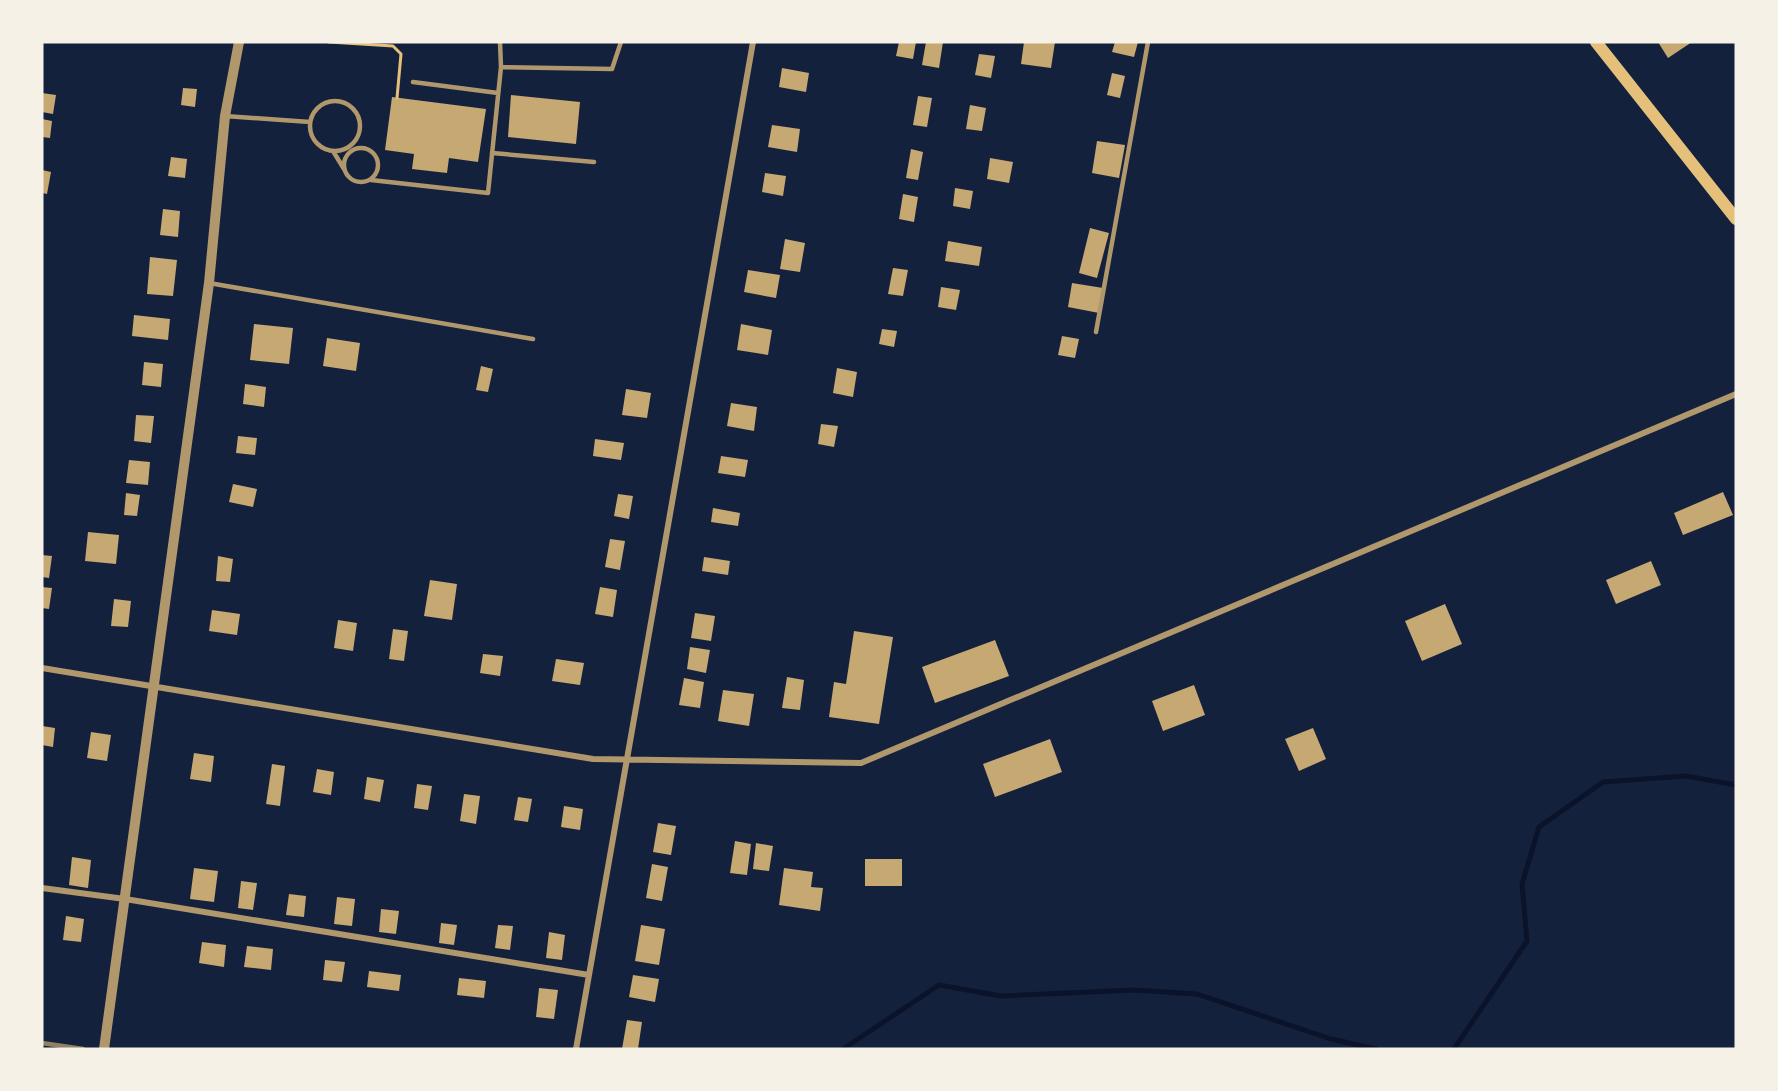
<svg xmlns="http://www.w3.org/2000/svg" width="1778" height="1091" viewBox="0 0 1778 1091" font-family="Arial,sans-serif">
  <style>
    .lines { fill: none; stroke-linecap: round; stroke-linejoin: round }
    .stream { stroke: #0b132b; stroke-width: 5 }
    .building { fill: #c6a872 }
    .path { stroke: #e5c07b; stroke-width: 3 }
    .service { stroke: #b1986c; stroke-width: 4.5 }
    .minor { stroke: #b1986c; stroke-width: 6 }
    .tertiary { stroke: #b1986c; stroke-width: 10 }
    .secondary { stroke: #e5c07b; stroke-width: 12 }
    .rail { stroke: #918062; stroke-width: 4.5 }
  </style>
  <rect width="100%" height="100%" fill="#14213d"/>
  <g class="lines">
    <path class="stream" d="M843 1049 939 985 1001 996 1134 990 1197 994 1331 1039 1376 1049
      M1454 1049 1527 941 1522 884 1539 827 1603 782 1686 776 1736 785"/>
  </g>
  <path class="building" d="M899 42H916L913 59 896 56Z
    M926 42H943L939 68 922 65Z
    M1024 42H1055L1051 68 1021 64Z
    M1115 42H1138L1134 57 1112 52Z
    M1658 42H1692L1668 58Z
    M979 54 995 56 991 78 975 75Z
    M782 68 809 73 806 92 779 87Z
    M1112 73 1125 76 1120 98 1107 95Z
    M183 88 197 89 195 107 181 105Z
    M42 93 56 95 53 114 42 112Z
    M511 95 580 102 576 144 508 137Z
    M918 96 932 98 927 127 913 125Z
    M392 97 486 109 478 162 449 158 447 173 412 169 414 154 385 150Z
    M970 105 986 108 982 131 966 129Z
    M42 119 52 121 50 138 42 137Z
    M772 125 800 129 797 152 768 147Z
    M1097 141 1125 145 1119 178 1092 173Z
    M911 149 923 152 918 180 906 178Z
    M171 157 187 159 185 178 168 176Z
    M990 158 1013 162 1009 183 987 179Z
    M42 170 51 172 47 194 42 193Z
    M765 173 786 176 783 196 762 192Z
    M955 188 973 191 970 209 953 206Z
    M903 194 918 197 914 222 899 219Z
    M163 209 180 211 178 237 160 235Z
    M1090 228 1109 233 1097 278 1079 273Z
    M785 239 805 243 800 272 780 269Z
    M948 241 982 247 979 266 945 261Z
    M150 257 177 260 173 296 147 294Z
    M893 268 908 270 903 296 888 294Z
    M748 270 780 275 776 298 744 292Z
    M1072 283 1103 288 1099 313 1068 307Z
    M941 287 960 290 956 310 938 307Z
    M134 315 170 319 168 340 132 336Z
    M254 324 293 328 289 364 250 360Z
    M741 324 772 330 768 355 737 350Z
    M882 329 897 331 894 347 879 344Z
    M1062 336 1079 339 1075 358 1058 355Z
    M327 338 360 343 356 371 323 366Z
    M144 362 163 364 161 387 142 385Z
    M481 366 493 369 488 392 476 390Z
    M837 368 857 372 853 397 833 393Z
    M245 384 266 387 264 407 243 404Z
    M626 389 651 393 647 418 622 415Z
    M731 403 757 407 754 431 727 426Z
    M136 415 154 416 151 443 134 441Z
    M821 424 838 426 834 447 818 444Z
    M238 436 257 438 255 455 236 453Z
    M595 439 624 443 621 460 593 456Z
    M721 456 748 460 745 477 718 473Z
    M129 460 150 462 148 485 126 483Z
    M233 484 257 489 253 507 229 502Z
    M1723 492 1733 515 1683 535 1674 513Z
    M126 493 140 495 137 516 124 515Z
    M618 494 633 496 629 519 614 516Z
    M713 508 740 513 738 526 711 522Z
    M88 532 119 535 116 564 85 561Z
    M610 539 625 541 620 570 605 567Z
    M42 555 52 556 49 578 42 577Z
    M218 556 233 559 230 582 216 581Z
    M704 557 730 561 728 575 702 571Z
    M1651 561 1661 585 1616 604 1606 580Z
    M430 580 457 584 452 620 424 616Z
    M42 587 52 588 49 609 42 608Z
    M600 587 617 590 613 617 595 614Z
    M114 599 131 601 128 627 111 626Z
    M1445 604 1462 644 1422 661 1405 621Z
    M212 610 240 614 237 635 209 631Z
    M695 613 715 616 711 641 691 638Z
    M338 620 357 623 353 651 334 648Z
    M393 629 408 631 404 661 389 659Z
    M854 631 893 637 879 724 829 717 834 682 846 684Z
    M995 640 1009 676 935 703 922 667Z
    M690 647 710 650 706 673 687 669Z
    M483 654 503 656 500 676 480 673Z
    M556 659 584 663 580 685 552 681Z
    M787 677 804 680 800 710 782 708Z
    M684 678 704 682 700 708 679 705Z
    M1194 685 1205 715 1163 731 1152 701Z
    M723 690 754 694 749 726 718 721Z
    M42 726 55 728 53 747 42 745Z
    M1313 728 1326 759 1299 771 1285 739Z
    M91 732 111 735 107 761 87 758Z
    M1050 739 1062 772 995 797 983 764Z
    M194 753 214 756 211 782 190 779Z
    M272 764 285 766 280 806 266 804Z
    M317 769 334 772 331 795 313 792Z
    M367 777 384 780 380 802 364 799Z
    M417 784 432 786 428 810 414 808Z
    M464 794 480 796 476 824 460 821Z
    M518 797 532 799 528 822 514 820Z
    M564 806 583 809 580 830 561 827Z
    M658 823 676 826 671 855 653 852Z
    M735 841 751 844 747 875 730 873Z
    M756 843 773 846 769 871 753 869Z
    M72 857 91 860 88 888 69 885Z
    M865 859H902V886H865Z
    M652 864 668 867 662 901 646 898Z
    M194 868 218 871 214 902 190 899Z
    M784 868 813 872 811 887 823 888 820 911 779 905Z
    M241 881 257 883 253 910 238 908Z
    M289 894 306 896 304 917 286 915Z
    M337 897 355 899 352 926 334 924Z
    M381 909 399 911 396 934 379 932Z
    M66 916 84 919 81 942 63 940Z
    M441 923 457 925 454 945 439 943Z
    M498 925 513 926 510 950 495 948Z
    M641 925 665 929 659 965 635 961Z
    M549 932 565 935 562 960 546 958Z
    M202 942 226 945 224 967 199 963Z
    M247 946 273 949 271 970 244 967Z
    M325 960 345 962 342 982 323 980Z
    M369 971 401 975 399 991 367 987Z
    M633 975 659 979 655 1002 629 997Z
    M459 978 486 981 484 998 457 995Z
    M539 988 558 990 554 1019 536 1017Z
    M627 1020 642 1022 638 1049H622Z"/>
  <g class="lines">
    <path class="path" d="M329 42 393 46 401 54 397 98"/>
    <path class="service" d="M501 67 612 69 621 42
      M413 82 498 93
      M310 126a25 25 0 1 1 50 0a25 25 0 1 1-50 0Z
      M225 116 310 122
      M344 165a17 17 0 1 1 34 0a17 17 0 1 1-34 0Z
      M333 151 344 169
      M492 153 594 162
      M371 180 488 193 501 67 500 42
      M209 283 533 339
      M1096 332 1148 42"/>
    <path class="minor" d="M42 668 593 759 861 763 1736 394
      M42 888 125 899 589 975
      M576 1049 753 42"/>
    <path class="tertiary" d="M104 1049 209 283 225 116 239 42"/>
    <path class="secondary" d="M1596 42 1736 219"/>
    <path class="rail" d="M42 1043 83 1049"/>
  </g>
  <rect width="1778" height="1091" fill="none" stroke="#f6f1e7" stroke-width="87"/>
</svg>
